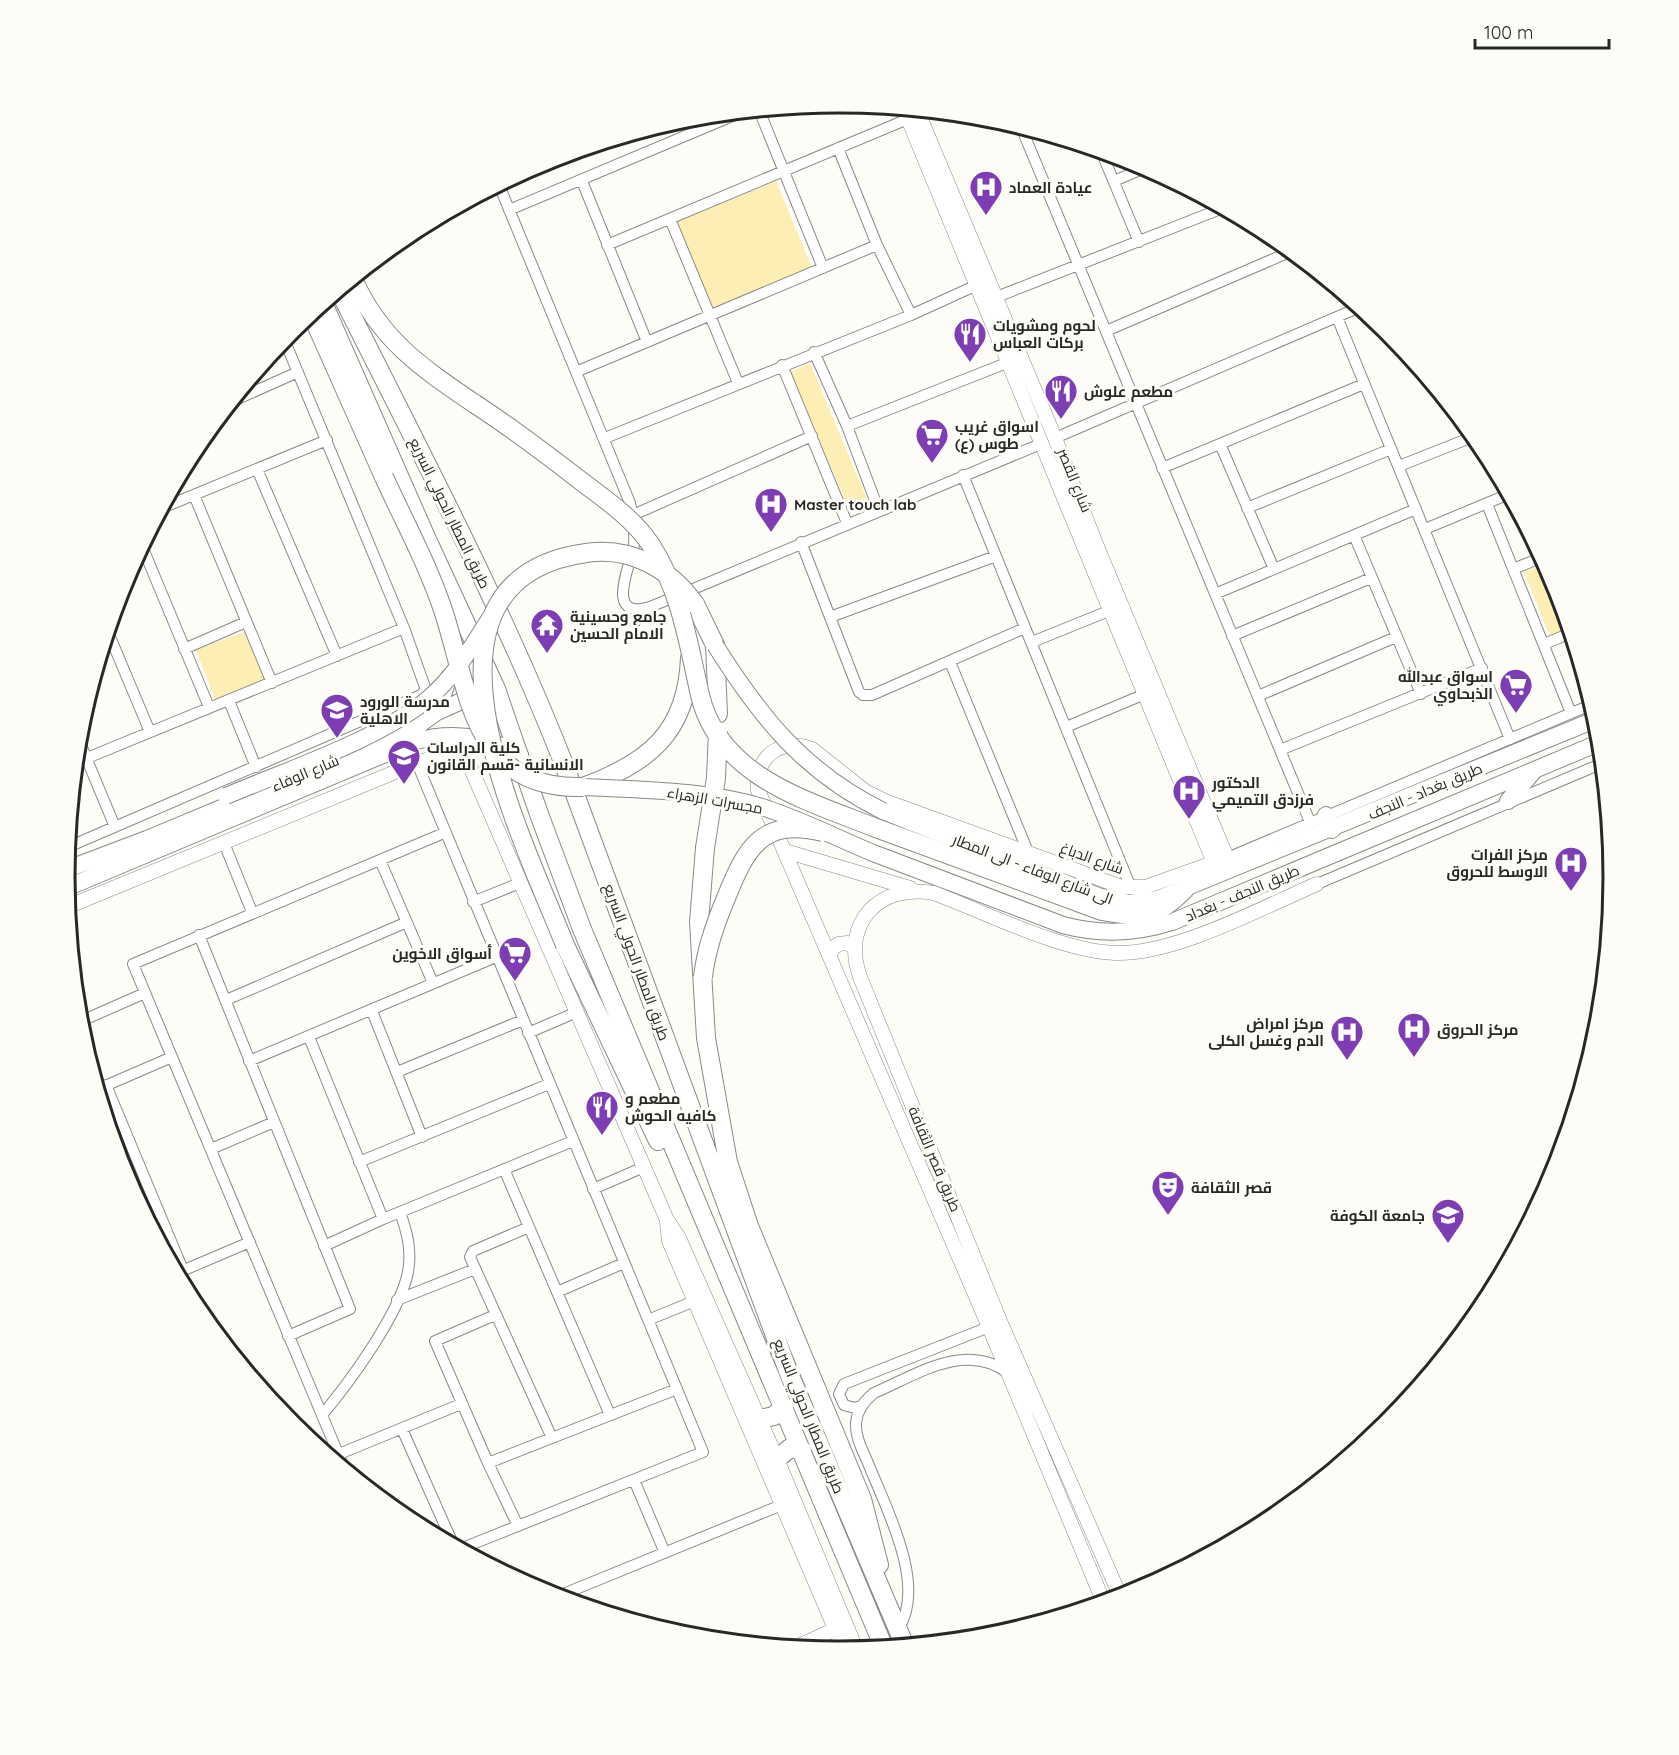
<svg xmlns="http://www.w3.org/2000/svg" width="1679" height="1755" viewBox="0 0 1679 1755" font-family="Quicksand,Cairo,sans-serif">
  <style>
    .green { fill: #fceeb5 }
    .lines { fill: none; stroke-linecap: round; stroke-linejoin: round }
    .minor-casing { stroke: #8a8985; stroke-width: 12 }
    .tertiary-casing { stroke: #8a8985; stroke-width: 15 }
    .primary-casing { stroke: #8a8985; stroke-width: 18 }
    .trunk-casing { stroke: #8a8985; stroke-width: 20 }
    .minor { stroke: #fff; stroke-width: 10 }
    .tertiary { stroke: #fff; stroke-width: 14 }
    .primary { stroke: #fff; stroke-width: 16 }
    .trunk { stroke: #fff; stroke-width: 18 }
    .primary-bridge-casing { stroke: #8a8985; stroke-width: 18; stroke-linecap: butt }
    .trunk-bridge-casing { stroke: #8a8985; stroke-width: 20; stroke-linecap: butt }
    .primary-bridge { stroke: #fff; stroke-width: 16 }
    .trunk-bridge { stroke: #fff; stroke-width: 18 }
    .labels { text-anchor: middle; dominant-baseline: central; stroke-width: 6; stroke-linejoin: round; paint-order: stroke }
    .poi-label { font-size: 15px; font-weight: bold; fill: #282826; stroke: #fdfcf7; text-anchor: start }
    .street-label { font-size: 15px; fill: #282826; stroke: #fdfcf7 }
    .rim { fill: none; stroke: #282826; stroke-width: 3 }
  </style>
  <rect width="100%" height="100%" fill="#fdfcf7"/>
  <path class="green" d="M776 181 812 268 712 308 677 222Z
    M810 363 869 504 850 511 790 372Z
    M1546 563 1556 581 1570 628 1550 636 1524 572Z
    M248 630 268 681 216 701 196 650Z"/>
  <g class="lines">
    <defs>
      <path id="minor" d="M759 110 823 268
        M1021 127 1310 822
        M838 148 877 245 911 315
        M1101 151 1139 242
        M582 181 647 342
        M1114 181 1147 167
        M499 185 630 503C633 517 635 531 634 545 631 564 603 621 650 607L1043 443
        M509 210 742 112
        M670 219 738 383
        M607 245 915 116
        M994 298 1223 208
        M1337 317 1510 739
        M1106 331 1292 251
        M814 352 847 426 879 511
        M782 365 847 523
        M578 371 877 245
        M233 401 298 372
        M1462 420 1469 438
        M847 426 1009 362
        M605 438 911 315 977 285
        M1055 438 1360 307
        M1220 444 1274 569
        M1399 466 1475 436
        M1162 468 1364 384
        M257 469 337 656
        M963 475 1131 888
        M194 495 272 683
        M1487 504 1571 713
        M162 508 327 440
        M1247 508 1391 449
        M633 515 812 436
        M1425 529 1509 494
        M1354 535 1421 694
        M801 542 859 692 863 695H872L1025 628
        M142 546 209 707
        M1513 569 1543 557
        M1215 594 1416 509
        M830 617 996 556
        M108 632 150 732
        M1232 636 1371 578
        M1032 642 1111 610
        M1544 644 1571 633
        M184 649 246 622
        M950 662 1028 852
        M1258 696 1396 637
        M229 701 256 767
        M1066 727 1145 694
        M78 738 115 827
        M1280 750 1482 668
        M87 758 404 628
        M417 763 703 1452 460 1549
        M224 843 252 912
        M68 847 421 695 426 690 404 628 284 339
        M1227 858 1593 704
        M380 860 433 983
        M1317 884 1603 763
        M473 902 522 882
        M199 935 350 1309 288 1336
        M226 1000 407 922
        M372 1011 422 1137
        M79 1022 145 993
        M528 1033 577 1012
        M309 1037 383 1219
        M249 1061 496 957
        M397 1072 523 1020
        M106 1085 183 1270
        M98 1089 172 1057
        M211 1149 274 1122
        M359 1162 549 1084
        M504 1169 610 1415
        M593 1189 644 1167
        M529 1227 473 1251 470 1257 552 1438
        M324 1246 383 1219 573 1141
        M177 1273 250 1242
        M557 1292 624 1263
        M397 1300 475 1269
        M648 1320 697 1300
        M861 1406 855 1408 844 1405 839 1394 844 1384 989 1327
        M322 1415C350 1382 400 1313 408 1272 412 1250 407 1232 400 1212
        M402 1429 454 1546
        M339 1454 461 1404
        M488 1463 435 1341 495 1315
        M345 1470 133 964 444 833
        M634 1480 665 1553
        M518 1526 488 1463 677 1389
        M556 1597 789 1502
        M898 1629C928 1586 885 1506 868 1463 863 1451 855 1437 856 1423 857 1410 864 1401 874 1393 916 1375 965 1341 1008 1373"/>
      <path id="tertiary" d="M904 109 1214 863
        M917 110 1055 438 1096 544 1227 858 1145 887H1122L885 801 865 791 812 749C781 737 754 757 758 790L989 1327 1104 1603
        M785 851 910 888
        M67 907 417 763C436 757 454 747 469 764L644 1167 667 1220 679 1238 777 1459 857 1651
        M829 953 838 944 847 943 855 948
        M667 1222 669 1241 845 1652
        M1121 1598 1000 1321 860 977C841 923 879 883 934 893 984 912 1064 952 1115 953 1175 955 1261 908 1317 884
        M794 1648 842 1626"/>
      <path id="primary" d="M437 712 466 699 480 705
        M1508 801 1533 772
        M883 811 1098 896 1129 903 1158 899 1597 719
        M1326 815 1332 830
        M873 853 1063 925C1100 935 1135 934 1172 922L1601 742
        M65 870 147 839 416 727 437 712 449 677
        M66 888 416 741C452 731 487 736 520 755"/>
      <path id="trunk" d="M353 279C380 340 422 368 475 404
        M339 290C418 448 501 603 565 767L788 1371 905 1646
        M323 303 425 535 496 689 539 814 582 929 884 1648
        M311 313 384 477
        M695 604 715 645 718 714
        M583 787C649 763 687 732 690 658
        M876 828 1102 911C1142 918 1156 919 1185 889
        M705 848 699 922 706 1038 728 1162 749 1226 862 1499 879 1565
        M565 945 658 1141
        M760 1419 774 1416 784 1407
        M777 1459 790 1448 802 1450"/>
    </defs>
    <use href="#minor" class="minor-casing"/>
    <use href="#tertiary" class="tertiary-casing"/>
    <use href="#primary" class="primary-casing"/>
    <use href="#trunk" class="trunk-casing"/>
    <use href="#minor" class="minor"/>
    <use href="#tertiary" class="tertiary"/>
    <use href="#primary" class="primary"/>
    <use href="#trunk" class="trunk"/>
    <defs>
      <path id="primary-bridge" d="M715 645C761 718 804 772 883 811
        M583 787C643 790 705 790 762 807 800 819 837 838 873 853
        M226 796C285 771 382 738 429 698 455 676 472 646 490 618"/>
      <path id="trunk-bridge" d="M475 404C512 428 546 454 581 481 607 501 633 518 651 545 681 592 688 642 700 695 719 777 808 801 876 828
        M384 477C404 521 428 565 443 610 470 691 471 790 583 787
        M705 848 716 778 718 731
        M565 945C524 841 391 580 586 553 631 546 670 569 695 604
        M703 977C706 949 715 924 726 898 746 848 762 817 823 832"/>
    </defs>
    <use href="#primary-bridge" class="primary-bridge-casing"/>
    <use href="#trunk-bridge" class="trunk-bridge-casing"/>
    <use href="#primary-bridge" class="primary-bridge"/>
    <use href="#trunk-bridge" class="trunk-bridge"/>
  </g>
  <defs>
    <symbol id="hospital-pin" viewBox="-11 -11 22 30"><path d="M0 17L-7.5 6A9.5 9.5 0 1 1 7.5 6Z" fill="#7d3eb3" stroke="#fdfcf7"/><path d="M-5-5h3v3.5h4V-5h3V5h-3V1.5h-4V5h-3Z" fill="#fff"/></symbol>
    <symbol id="restaurant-pin" viewBox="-11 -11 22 30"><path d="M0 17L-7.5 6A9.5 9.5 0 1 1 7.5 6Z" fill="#7d3eb3" stroke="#fdfcf7"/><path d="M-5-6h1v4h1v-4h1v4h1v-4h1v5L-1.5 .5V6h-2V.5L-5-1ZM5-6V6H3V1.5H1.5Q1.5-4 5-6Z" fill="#fff"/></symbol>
    <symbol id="supermarket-pin" viewBox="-11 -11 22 30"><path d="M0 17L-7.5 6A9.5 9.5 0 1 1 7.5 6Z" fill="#7d3eb3" stroke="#fdfcf7"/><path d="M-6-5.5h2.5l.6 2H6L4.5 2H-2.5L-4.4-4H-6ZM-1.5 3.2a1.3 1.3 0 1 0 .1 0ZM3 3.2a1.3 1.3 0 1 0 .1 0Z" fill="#fff"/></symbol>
    <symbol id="temple-pin" viewBox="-11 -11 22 30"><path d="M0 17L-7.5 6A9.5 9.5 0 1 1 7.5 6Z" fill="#7d3eb3" stroke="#fdfcf7"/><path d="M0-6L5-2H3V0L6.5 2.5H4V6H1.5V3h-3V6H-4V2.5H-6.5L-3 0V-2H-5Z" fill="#fff"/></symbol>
    <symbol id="school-pin" viewBox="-11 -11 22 30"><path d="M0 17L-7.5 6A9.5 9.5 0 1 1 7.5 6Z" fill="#7d3eb3" stroke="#fdfcf7"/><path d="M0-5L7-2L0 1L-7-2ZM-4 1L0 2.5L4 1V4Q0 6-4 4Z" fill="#fff"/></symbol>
    <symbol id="university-pin" viewBox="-11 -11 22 30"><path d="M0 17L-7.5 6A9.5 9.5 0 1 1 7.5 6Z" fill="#7d3eb3" stroke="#fdfcf7"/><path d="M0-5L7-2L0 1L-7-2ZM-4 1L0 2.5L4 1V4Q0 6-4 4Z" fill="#fff"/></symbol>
    <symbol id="theatre-pin" viewBox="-11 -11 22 30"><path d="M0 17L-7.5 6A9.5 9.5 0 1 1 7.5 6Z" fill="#7d3eb3" stroke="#fdfcf7"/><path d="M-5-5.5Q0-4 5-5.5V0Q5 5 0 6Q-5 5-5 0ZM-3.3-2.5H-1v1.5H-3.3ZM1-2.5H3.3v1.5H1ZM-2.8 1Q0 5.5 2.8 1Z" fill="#fff"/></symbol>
  </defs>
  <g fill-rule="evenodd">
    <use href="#hospital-pin" x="967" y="168" width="38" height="52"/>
    <use href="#restaurant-pin" x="951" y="315" width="38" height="52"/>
    <use href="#restaurant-pin" x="1042" y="372" width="38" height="52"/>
    <use href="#supermarket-pin" x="913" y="416" width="38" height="52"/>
    <use href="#hospital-pin" x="752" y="485" width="38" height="52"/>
    <use href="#temple-pin" x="528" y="606" width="38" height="52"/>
    <use href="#supermarket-pin" x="1497" y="666" width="38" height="52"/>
    <use href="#school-pin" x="318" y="691" width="38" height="52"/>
    <use href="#university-pin" x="385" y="737" width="38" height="52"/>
    <use href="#hospital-pin" x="1170" y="772" width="38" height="52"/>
    <use href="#hospital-pin" x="1552" y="844" width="38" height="52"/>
    <use href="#supermarket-pin" x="496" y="934" width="38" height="52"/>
    <use href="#hospital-pin" x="1395" y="1010" width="38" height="52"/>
    <use href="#hospital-pin" x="1328" y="1013" width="38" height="52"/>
    <use href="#restaurant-pin" x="583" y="1088" width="38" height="52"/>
    <use href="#theatre-pin" x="1149" y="1168" width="38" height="52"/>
    <use href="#university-pin" x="1429" y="1196" width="38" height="52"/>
  </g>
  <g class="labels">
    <g class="poi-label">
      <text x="1009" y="187">عيادة العماد</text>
      <text x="993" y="325">لحوم ومشويات<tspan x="993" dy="17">بركات العباس</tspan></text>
      <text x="1084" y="391">مطعم علوش</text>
      <text x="955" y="426">اسواق غريب<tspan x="955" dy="17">طوس (ع)</tspan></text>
      <text x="794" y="504">Master touch lab</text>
      <text x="570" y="616">جامع وحسينية<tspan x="570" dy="17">الامام الحسين</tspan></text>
      <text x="1493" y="676" text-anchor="end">اسواق عبدالله<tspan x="1493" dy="17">الذبحاوي</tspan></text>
      <text x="360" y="701">مدرسة الورود<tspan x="360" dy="17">الاهلية</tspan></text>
      <text x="427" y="747">كلية الدراسات<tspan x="427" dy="17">الانسانية -قسم القانون</tspan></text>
      <text x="1212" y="782">الدكتور<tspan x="1212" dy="17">فرزدق التميمي</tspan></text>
      <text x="1548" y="854" text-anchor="end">مركز الفرات<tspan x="1548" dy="17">الاوسط للحروق</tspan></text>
      <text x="492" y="953" text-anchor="end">أسواق الاخوين</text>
      <text x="1324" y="1023" text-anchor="end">مركز امراض<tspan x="1324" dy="17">الدم وغسل الكلى</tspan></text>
      <text x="1437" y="1029">مركز الحروق</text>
      <text x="625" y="1098">مطعم و<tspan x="625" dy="17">كافيه الحوش</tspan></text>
      <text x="1191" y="1187">قصر الثقافة</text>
      <text x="1425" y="1215" text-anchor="end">جامعة الكوفة</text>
    </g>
    <g class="street-label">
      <text transform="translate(1075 480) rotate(68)">شارع القصر</text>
      <text transform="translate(450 513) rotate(64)">طريق المطار الحولي السريع</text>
      <text transform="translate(305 773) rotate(-23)">شارع الوفاء</text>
      <text transform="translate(1425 791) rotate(-23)">طريق بغداد - النجف</text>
      <text transform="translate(715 800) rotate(10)">مجسرات الزهراء</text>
      <text transform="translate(1092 858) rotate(20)">شارع الدباغ</text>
      <text transform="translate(1033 869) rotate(21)">الى شارع الوفاء - الى المطار</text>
      <text transform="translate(1242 893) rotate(-23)">طريق النجف - بغداد</text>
      <text transform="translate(637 962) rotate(70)">طريق المطار الحولي السريع</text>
      <text transform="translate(935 1159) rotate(67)">طريق قصر الثقافة</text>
      <text transform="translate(809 1416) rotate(68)">طريق المطار الحولي السريع</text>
    </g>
  </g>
  <path d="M0 0H1679V1755H0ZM75 877a764 764 0 1 1 1528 0a764 764 0 1 1-1528 0Z" fill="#fdfcf7" fill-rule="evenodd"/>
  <path class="rim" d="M75 877a764 764 0 1 1 1528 0a764 764 0 1 1-1528 0Z"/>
  <path d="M1475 39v9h134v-9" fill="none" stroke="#282826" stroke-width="3"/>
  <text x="1484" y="39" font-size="18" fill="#282826" stroke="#fdfcf7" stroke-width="4.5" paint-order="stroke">100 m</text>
</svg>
